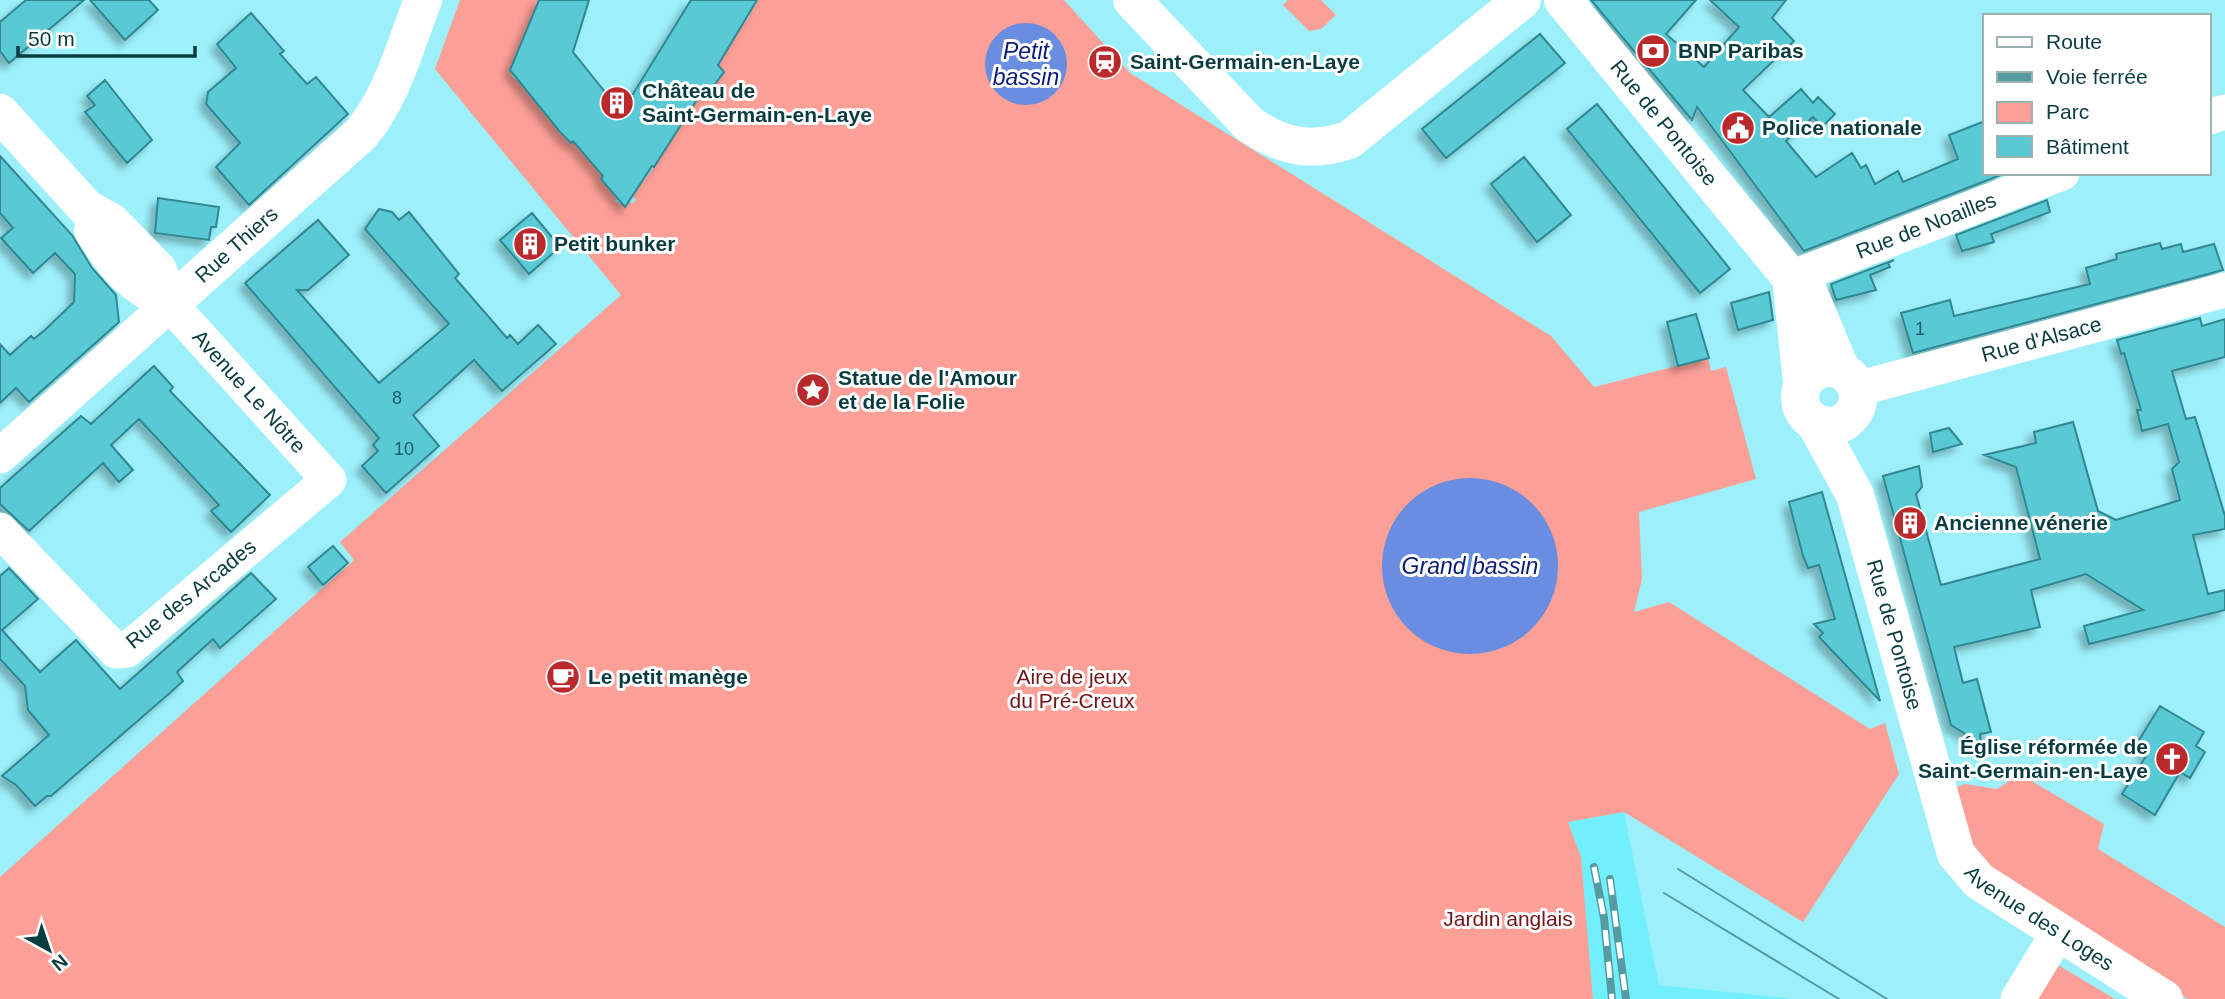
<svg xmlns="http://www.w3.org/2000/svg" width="2225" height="999" font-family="Arial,sans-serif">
	<defs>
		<filter id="shadow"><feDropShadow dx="-6" dy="6" stdDeviation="3.5" flood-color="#0004"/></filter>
	</defs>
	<rect width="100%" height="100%" fill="#9df0fa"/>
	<!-- built -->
	<path fill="#72effd" d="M 1624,812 L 1659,985 L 1794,999 L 1593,999 L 1581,857 L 1568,822 Z"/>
	<!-- green -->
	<path fill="#fc9f96" d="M 460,0 L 540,0 L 535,4 L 538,5 L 511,75 L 516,80 L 519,78 L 603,176 L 601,179 L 605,180 L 619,196 L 615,201 L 624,205 L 629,202 L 633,204 L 636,199 L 632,196 L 656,165 L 699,91 L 710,92 L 721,67 L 716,63 L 731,45 L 729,43 L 743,21 L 746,22 L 757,0 L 1064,0 L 1130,73 L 1551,336 L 1594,387 L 1708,358 L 1711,371 L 1726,367 L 1756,479 L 1639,512 L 1642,579 L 1634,612 L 1669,602 L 1870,729 L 1885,723 L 1899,774 L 1803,922 L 1624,812 L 1568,822 L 1581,857 L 1593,999 L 0,999 L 0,877 L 354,560 L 340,542 L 621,295 L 435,69 Z
		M 1288,0 L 1321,0 L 1336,15 L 1321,29 L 1309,31 L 1283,5 Z
		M 2020,774 L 2104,824 L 2098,849 L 2225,927 L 2225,999 L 2188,999 L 1981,866 L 1949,790 L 1965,784 L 1997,789 Z
		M 2058,965 L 2115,999 L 2027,999 Z"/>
	<!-- water -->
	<path fill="#698de0" d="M985 64a41 41 0 1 1 82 0a41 41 0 1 1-82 0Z
		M1382 566a88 88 0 1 1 176 0a88 88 0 1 1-176 0Z"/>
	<!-- building -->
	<path fill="#59c9d5" stroke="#308790" stroke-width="2" filter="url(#shadow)" d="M 26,0 L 84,0 L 9,63 L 0,51 L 0,22 Z
		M 90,0 L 149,0 L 158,10 L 125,40 Z
		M 539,0 L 589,0 L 573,52 L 605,92 L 633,94 L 691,0 L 757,0 L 718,65 L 724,72 L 709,92 L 702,92 L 654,167 L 652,166 L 625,207 L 601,179 L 603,176 L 573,141 L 571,143 L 560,132 L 510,70 Z
		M 1591,0 L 1696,0 L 1666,34 L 1704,67 L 1739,27 L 1710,0 L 1786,0 L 1772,18 L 1794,41 L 1743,90 L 1769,117 L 1801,89 L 1813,103 L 1818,97 L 1835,114 L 1822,127 L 1813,117 L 1786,141 L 1816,177 L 1852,153 L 1861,168 L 1866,165 L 1875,184 L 1898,171 L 1903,182 L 1958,159 L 1949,135 L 1985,121 L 1985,173 L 2006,173 L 1804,251 L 1697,107 L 1692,120 Z
		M 251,13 L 284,51 L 280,54 L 307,84 L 316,77 L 348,114 L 249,205 L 216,167 L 240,143 L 206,104 L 208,92 L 236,68 L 217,44 Z
		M 1540,34 L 1565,63 L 1446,158 L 1422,129 Z
		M 105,80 L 152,140 L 127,163 L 85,112 L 95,105 L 87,96 Z
		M 1597,104 L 1730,269 L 1700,293 L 1567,129 Z
		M 0,156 L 72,235 L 92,268 L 116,295 L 119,322 L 29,402 L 16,388 L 0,403 L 0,344 L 10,355 L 31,336 L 34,339 L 46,329 L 74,302 L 75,274 L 55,253 L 33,273 L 1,238 L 13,228 L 0,213 Z
		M 1524,157 L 1571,215 L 1537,242 L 1491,184 Z
		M 158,198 L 219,207 L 216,227 L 211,227 L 209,240 L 155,233 Z
		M 2047,200 L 2050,212 L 1991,234 L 1994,242 L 1962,251 L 1956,235 Z
		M 379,209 L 392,212 L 399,220 L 409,212 L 459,274 L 455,278 L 507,338 L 510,335 L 518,344 L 538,325 L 556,344 L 502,391 L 474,360 L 413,415 L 439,446 L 386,493 L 362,466 L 378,451 L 373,445 L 379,438 L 245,283 L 318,220 L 349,255 L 308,290 L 297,290 L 379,383 L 449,324 L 365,229 Z
		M 532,213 L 560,247 L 529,274 L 500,240 Z
		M 2160,243 L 2162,249 L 2181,244 L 2183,252 L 2214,244 L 2223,270 L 1913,353 L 1901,313 L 1950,300 L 1954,316 L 2090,284 L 2086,268 L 2117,259 L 2116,254 Z
		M 1894,260 L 1888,263 L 1890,267 L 1870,275 L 1876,290 L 1836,300 L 1831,284 Z
		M 1769,292 L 1773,320 L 1738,330 L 1731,303 Z
		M 1696,314 L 1709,358 L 1678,366 L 1667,322 Z
		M 2200,318 L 2202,326 L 2225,319 L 2225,357 L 2172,371 L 2186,419 L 2195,417 L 2225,516 L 2225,529 L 2193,535 L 2208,594 L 2225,590 L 2225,610 L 2089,644 L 2084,626 L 2143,610 L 2086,574 L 2031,590 L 2040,627 L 1954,647 L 1963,683 L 1977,679 L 1991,732 L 1980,734 L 1981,744 L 1951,725 L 1883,476 L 1919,466 L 1922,487 L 1916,494 L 1941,585 L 2040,559 L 2016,467 L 1984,455 L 2036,443 L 2034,432 L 2073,422 L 2098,511 L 2116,520 L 2180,500 L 2172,469 L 2179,462 L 2168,424 L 2142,431 L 2137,410 L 2141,410 L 2124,353 L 2121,354 L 2117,340 Z
		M 154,366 L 173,387 L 170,391 L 270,495 L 231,532 L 211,511 L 219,505 L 139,419 L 111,445 L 133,470 L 119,482 L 103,463 L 29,531 L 0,504 L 0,488 L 81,416 L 91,424 Z
		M 1949,428 L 1962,444 L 1933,452 L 1930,433 Z
		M 1822,492 L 1862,636 L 1880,701 L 1819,637 L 1823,633 L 1814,624 L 1835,619 L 1819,565 L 1808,568 L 1803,556 L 1789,502 Z
		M 333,546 L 348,563 L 323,585 L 308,567 Z
		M 9,568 L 38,599 L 2,630 L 40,672 L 76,640 L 120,689 L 251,573 L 276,599 L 220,648 L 213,639 L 177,672 L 183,681 L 171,692 L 51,796 L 47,796 L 35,806 L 16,785 L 2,776 L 49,735 L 28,710 L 25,686 L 0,659 L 0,576 Z
		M 2160,706 L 2204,732 L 2196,746 L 2205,752 L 2190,778 L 2180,772 L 2155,815 L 2122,794 L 2148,753 L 2136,745 Z"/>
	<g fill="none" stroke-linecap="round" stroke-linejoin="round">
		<!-- minor -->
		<g stroke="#fff" stroke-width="35">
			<path d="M 2209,117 L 2225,112"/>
			<path id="s1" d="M 1791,278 L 2062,173"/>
			<path id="s2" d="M 1857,389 L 2225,290"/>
			<path id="s3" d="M 0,456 L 170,304 L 329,480 L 127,650 L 116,651 L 0,530"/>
			<path d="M 2018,999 L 2058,933"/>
		</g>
		<!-- major -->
		<g stroke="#fff" stroke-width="38">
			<path d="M 1132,0 L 1249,124 C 1282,147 1311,153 1349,140 L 1522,0"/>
			<path id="s4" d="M 1563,0 L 1791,278 L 1808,291 L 1841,370"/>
			<path d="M 0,113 L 86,208 L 111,222 L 158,270 L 170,304"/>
			<path d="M 93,230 C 116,268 131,284 170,304"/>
			<path d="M 1792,287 L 1802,383"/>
			<path id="s5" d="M 170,304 L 361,134 C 393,95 405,46 423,0"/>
			<circle cx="1829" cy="397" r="29"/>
			<path id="s6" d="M 1816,424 L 1855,495 L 1956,854 L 1979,881 L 2164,999"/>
		</g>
		<!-- tram -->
		<path stroke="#569aa2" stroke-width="2" d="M 1678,869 L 1887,999
			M 1664,893 L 1839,999"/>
		<!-- rail casing -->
		<g stroke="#569aa2" stroke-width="8">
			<path id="rail" d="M 1594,867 L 1604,918 L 1612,999
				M 1610,879 L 1626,999"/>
		</g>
		<!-- rail -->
		<use href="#rail" stroke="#fff" stroke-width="5" stroke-dasharray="16" stroke-linecap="butt"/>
	</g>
	<!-- icons -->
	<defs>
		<g id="bank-disc" transform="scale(1.75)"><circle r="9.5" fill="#ba2a2d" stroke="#fff"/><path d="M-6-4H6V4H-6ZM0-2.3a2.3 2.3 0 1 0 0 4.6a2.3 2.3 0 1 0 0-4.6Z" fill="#fff"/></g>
		<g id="station-disc" transform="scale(1.75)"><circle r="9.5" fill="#ba2a2d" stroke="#fff"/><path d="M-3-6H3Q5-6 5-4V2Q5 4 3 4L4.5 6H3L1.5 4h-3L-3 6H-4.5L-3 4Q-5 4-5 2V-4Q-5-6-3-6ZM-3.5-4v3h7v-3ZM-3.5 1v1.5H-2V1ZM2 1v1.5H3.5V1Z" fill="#fff"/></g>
		<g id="building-disc" transform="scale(1.75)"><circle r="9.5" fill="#ba2a2d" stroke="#fff"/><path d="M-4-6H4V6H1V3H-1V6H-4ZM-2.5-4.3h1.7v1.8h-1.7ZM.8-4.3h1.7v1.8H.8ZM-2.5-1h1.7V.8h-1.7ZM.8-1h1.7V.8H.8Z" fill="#fff"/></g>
		<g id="civic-disc" transform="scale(1.75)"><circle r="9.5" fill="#ba2a2d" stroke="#fff"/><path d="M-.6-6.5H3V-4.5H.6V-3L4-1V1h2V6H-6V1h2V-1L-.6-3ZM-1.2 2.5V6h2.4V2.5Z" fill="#fff"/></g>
		<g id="sight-disc" transform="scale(1.75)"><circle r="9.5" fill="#ba2a2d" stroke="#fff"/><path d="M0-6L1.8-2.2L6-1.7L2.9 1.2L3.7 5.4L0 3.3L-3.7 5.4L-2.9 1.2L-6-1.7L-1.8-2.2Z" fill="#fff"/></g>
		<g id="cafe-disc" transform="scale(1.75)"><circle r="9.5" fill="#ba2a2d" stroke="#fff"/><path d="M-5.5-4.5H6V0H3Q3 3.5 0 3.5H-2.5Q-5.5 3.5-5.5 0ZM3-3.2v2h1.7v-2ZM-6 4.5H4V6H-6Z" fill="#fff"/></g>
		<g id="church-disc" transform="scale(1.75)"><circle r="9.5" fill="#ba2a2d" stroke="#fff"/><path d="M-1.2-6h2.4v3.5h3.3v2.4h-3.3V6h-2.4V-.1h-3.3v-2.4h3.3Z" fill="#fff"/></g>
	</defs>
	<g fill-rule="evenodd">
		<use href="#bank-disc" x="1653" y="51"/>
		<use href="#station-disc" x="1105" y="62"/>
		<use href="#building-disc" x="617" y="103"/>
		<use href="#civic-disc" x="1738" y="128"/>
		<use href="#building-disc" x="530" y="244"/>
		<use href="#sight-disc" x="813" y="390"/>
		<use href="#building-disc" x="1910" y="523"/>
		<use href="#cafe-disc" x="563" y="677"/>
		<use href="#church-disc" x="2172" y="759"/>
	</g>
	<g text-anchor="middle" stroke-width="6" stroke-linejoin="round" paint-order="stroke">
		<!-- number labels -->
		<g font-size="18" fill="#1d5f66">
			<text x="1920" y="335">1</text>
			<text x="397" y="404">8</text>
			<text x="404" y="455">10</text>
		</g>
		<!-- poi labels -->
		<g font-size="21" font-weight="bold" fill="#093c41" stroke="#fff" text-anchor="start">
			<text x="1678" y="58">BNP Paribas</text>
			<text x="1130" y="69">Saint-Germain-en-Laye</text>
			<text x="642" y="98">Château de<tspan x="642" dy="24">Saint-Germain-en-Laye</tspan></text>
			<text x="1762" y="135">Police nationale</text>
			<text x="554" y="251">Petit bunker</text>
			<text x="838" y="385">Statue de l'Amour<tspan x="838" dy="24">et de la Folie</tspan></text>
			<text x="1934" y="530">Ancienne vénerie</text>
			<text x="588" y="684">Le petit manège</text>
			<text x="2148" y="754" text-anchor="end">Église réformée de<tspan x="2148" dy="24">Saint-Germain-en-Laye</tspan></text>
		</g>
		<!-- street labels -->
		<g font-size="21" fill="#093c41" stroke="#fff">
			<text dy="7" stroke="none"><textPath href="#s4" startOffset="159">Rue de Pontoise</textPath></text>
			<text dy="7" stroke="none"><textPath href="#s1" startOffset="145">Rue de Noailles</textPath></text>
			<text dy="7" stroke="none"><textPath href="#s5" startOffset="89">Rue Thiers</textPath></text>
			<text dy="7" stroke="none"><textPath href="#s2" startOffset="191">Rue d'Alsace</textPath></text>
			<text dy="7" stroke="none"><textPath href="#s3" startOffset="346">Avenue Le Nôtre</textPath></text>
			<text transform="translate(191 594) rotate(-39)" y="7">Rue des Arcades</text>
			<text dy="7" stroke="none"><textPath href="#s6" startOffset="226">Rue de Pontoise</textPath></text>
			<text dy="7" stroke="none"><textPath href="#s6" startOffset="560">Avenue des Loges</textPath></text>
		</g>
		<!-- park labels -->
		<g font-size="21" fill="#721316" stroke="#fff">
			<text x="1072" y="684">Aire de jeux<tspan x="1072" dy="24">du Pré-Creux</tspan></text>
			<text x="1508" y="926">Jardin anglais</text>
		</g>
		<!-- water labels -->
		<g font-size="23" font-style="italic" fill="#071c7c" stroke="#fff">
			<text x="1026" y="59">Petit<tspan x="1026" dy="26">bassin</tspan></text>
			<text x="1470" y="574">Grand bassin</text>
		</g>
	</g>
	<!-- legend -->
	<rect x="1983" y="14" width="228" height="161" fill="#ffffff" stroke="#9db1b3" stroke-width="2"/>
	<rect x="1997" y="37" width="35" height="10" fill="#ffffff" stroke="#9db1b3" stroke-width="2"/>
	<text x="2046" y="49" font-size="21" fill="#093c41">Route</text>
	<rect x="1997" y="72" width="35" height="10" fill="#569aa2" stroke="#9db1b3" stroke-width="2"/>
	<text x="2046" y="84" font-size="21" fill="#093c41">Voie ferrée</text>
	<rect x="1997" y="102" width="35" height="21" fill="#fc9f96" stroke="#9db1b3" stroke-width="2"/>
	<text x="2046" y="119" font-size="21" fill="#093c41">Parc</text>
	<rect x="1997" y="136" width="35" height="21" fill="#59c9d5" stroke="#9db1b3" stroke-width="2"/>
	<text x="2046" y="154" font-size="21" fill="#093c41">Bâtiment</text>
	<!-- north arrow -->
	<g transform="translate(49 950) rotate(140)" stroke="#ffffff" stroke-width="5" paint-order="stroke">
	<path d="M0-5L12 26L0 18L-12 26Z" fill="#093c41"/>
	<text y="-10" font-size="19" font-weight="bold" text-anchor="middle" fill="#093c41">N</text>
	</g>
	<!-- scale -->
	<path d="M18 46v10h177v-10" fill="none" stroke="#093c41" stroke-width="3.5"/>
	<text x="28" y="46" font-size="21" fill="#093c41" stroke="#ffffff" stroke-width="5" paint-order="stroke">50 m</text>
</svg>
